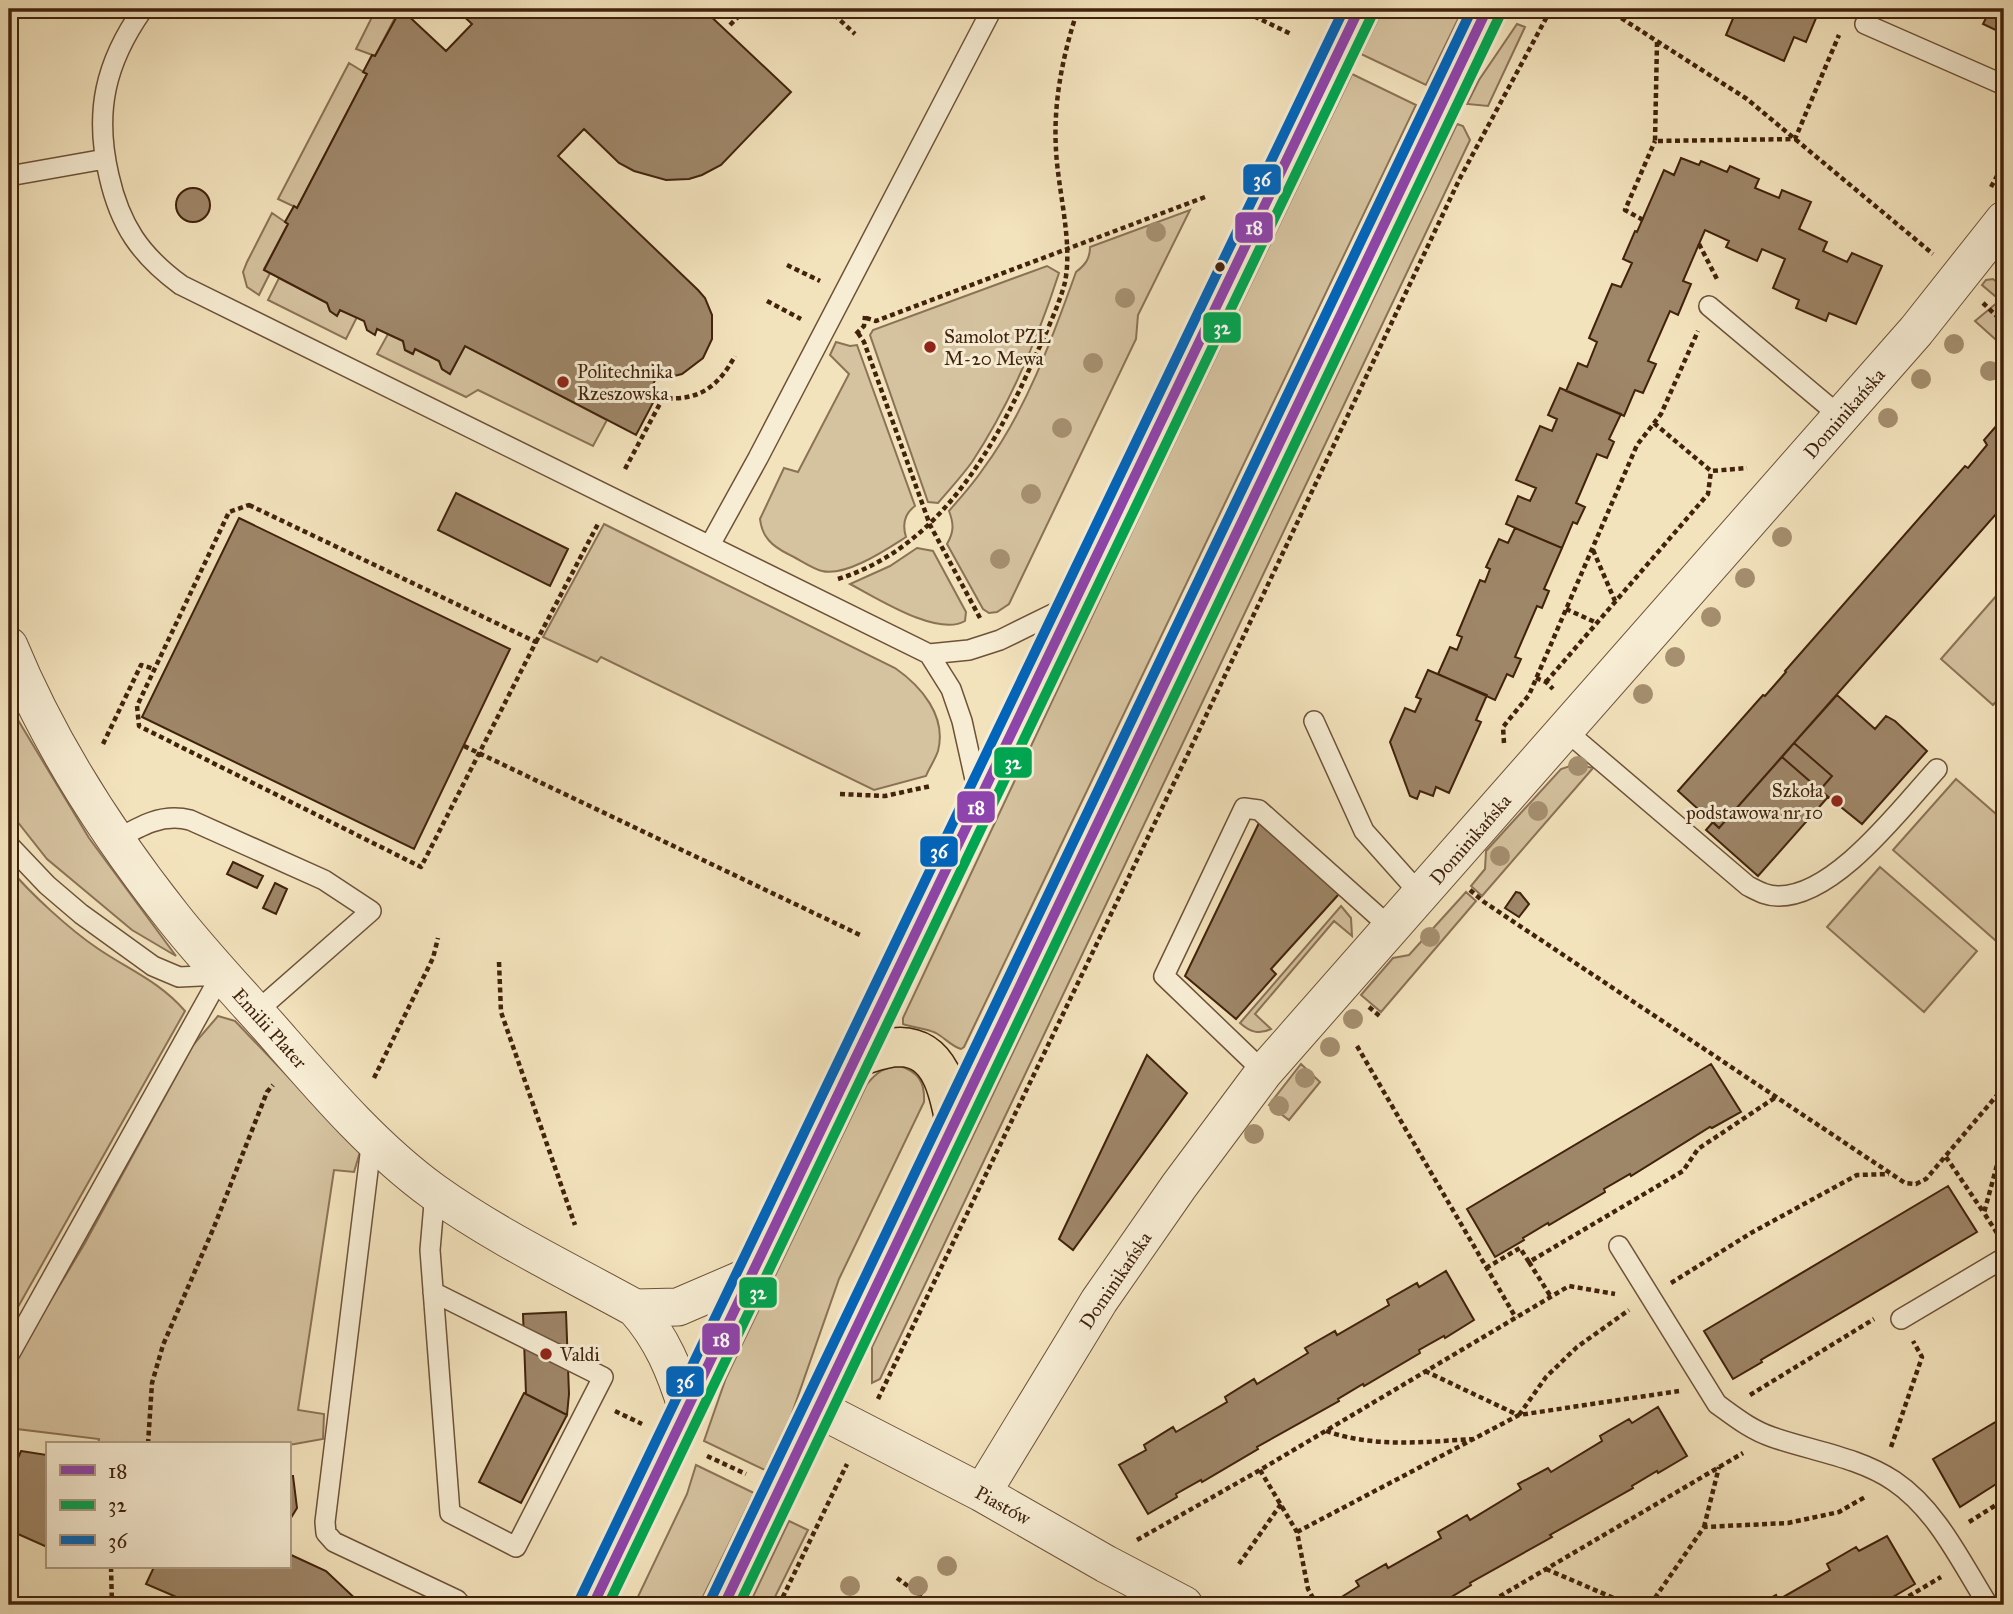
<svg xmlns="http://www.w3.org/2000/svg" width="2013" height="1614" font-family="'IM FELL Great Primer',serif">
	<rect width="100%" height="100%" fill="#f3e3bd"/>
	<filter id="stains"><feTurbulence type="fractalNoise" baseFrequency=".00286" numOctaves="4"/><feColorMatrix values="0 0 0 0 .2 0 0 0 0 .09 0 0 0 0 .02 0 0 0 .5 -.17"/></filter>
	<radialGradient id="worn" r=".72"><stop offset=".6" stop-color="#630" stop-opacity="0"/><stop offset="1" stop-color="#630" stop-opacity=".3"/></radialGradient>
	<!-- green -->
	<path fill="#d5c29f" stroke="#8b7255" stroke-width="2" d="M 376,9 L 399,10 L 375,56 L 356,49 Z
		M 1383,9 L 1463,9 L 1426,85 L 1361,54 Z
		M 1517,24 L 1525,27 L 1488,106 L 1467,104 L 1479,80 Z
		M 349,63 L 367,74 L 297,208 L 278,199 Z
		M 1352,74 L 1416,105 L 964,1047 L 961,1049 C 951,1046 945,1038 936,1033 C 925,1028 914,1028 903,1024 L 903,1018 L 1144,506 Z
		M 1457,124 L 1463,126 L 1470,140 L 880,1379 L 872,1383 L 872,1347 Z
		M 1190,210 L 1138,315 L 1136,339 L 1009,604 L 997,612 L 989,613 L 983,609 L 947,544 C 954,532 954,524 949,511 C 961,497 973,484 983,469 C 1026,411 1052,339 1076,272 C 1085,265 1090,259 1090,247 Z
		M 272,213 L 288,224 L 264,269 L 270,273 L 259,295 L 247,287 L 243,272 L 247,262 Z
		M 1047,266 L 1059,273 C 1038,338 1010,404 972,462 C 962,476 949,490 938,503 L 928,502 L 870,335 L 873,330 Z
		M 279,278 L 327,303 L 330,311 L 337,315 L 340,310 L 357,317 L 346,339 L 268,300 Z
		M 1993,279 L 2003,287 L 2004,286 L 2004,347 L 1975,321 L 2004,297 L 1995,296 L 1982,285 L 1986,280 Z
		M 388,334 L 403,341 L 405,350 L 412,354 L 415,349 L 439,361 L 442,369 L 450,374 L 465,346 L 607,420 L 593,446 L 478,390 L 466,397 L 377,354 Z
		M 836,342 L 850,346 L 857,345 L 915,506 C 904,514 902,524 906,537 C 887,549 846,577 822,571 C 811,568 799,559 788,554 C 772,546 762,537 760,519 L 784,468 L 798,472 L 849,374 L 830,355 Z
		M 604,524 L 895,668 C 921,686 947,716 938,751 C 935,760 929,768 926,776 L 874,790 L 601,657 L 597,662 L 543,637 Z
		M 917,548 L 933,551 L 966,612 L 965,621 C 937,637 877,598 850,584 L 890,566 Z
		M 2004,587 L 2004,693 L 1993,705 L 1941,659 Z
		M 9,698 L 18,720 L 89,838 L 176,956 L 132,930 L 47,859 L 9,811 Z
		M 1576,764 L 1593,768 L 1482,896 L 1471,886 L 1485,869 L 1486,851 L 1561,769 Z
		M 1956,779 L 2004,821 L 2004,948 L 1893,850 Z
		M 1880,867 L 1977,951 L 1924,1012 L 1827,927 Z
		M 9,868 C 31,894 69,929 97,948 C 129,970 159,981 185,1011 L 9,1323 Z
		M 1466,892 L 1476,901 L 1381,1012 L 1361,995 L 1393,958 L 1409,955 Z
		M 1341,906 L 1351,918 L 1352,936 L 1334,921 L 1255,1014 L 1271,1029 C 1259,1035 1250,1032 1240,1023 Z
		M 218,1016 L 235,1021 L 360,1152 L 354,1172 L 334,1170 L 298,1410 L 324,1414 L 323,1439 L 289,1445 L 98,1444 L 99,1439 L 9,1428 L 9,1370 L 85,1243 L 193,1045 Z
		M 1301,1064 L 1320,1082 L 1289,1120 L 1269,1105 Z
		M 900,1066 C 919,1072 925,1083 924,1102 L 839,1279 L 791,1416 L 765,1470 L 704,1441 L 726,1378 L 867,1084 C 877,1072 884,1067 900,1066 Z
		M 696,1465 L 754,1493 L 699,1605 L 634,1605 L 687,1494 Z
		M 789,1521 L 808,1530 L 771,1605 L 749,1605 Z"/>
	<!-- building -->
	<path fill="#9e8668" stroke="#41220b" stroke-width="2" d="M 401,9 L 446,51 L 472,24 L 456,9 L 703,9 L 791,92 L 721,165 L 702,175 L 689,179 L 666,180 L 634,171 L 619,163 L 584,129 L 558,156 L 698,290 L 705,298 L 712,315 L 712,339 L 703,358 L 682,374 L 666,378 L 656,378 L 648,395 L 655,399 L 636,435 L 465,346 L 450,374 L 442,369 L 439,361 L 415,349 L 413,354 L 405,350 L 403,341 L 377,329 L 375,335 L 367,330 L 364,321 L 340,310 L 337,316 L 330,311 L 327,303 L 264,270 L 288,224 L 285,222 L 294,206 L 297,208 L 367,74 L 363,72 L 372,55 L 375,56 Z
		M 1737,9 L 1750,12 L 1751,9 L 1814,9 L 1819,11 L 1806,42 L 1794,37 L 1784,61 L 1726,35 Z
		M 1971,9 L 2004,9 L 2004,34 L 1983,24 L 1987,16 Z
		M 1681,158 L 1699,165 L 1701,161 L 1727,172 L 1730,166 L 1759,179 L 1755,188 L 1779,198 L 1782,190 L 1811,202 L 1799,229 L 1827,242 L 1823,251 L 1847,262 L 1852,253 L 1882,266 L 1856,324 L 1829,313 L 1826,321 L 1796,308 L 1799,300 L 1773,288 L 1785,259 L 1762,249 L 1757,261 L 1726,247 L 1729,241 L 1705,230 L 1683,281 L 1691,284 L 1678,315 L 1670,311 L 1648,361 L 1656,364 L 1643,393 L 1635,390 L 1624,416 L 1566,391 L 1578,363 L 1587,367 L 1597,342 L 1589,338 L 1612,284 L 1621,287 L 1632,263 L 1623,259 L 1635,231 L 1637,232 L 1664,170 L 1674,175 Z
		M176 205a17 17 0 1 1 34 0a17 17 0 1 1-34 0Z
		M 1560,388 L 1621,414 L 1609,439 L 1614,442 L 1607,458 L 1597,454 L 1576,503 L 1585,507 L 1577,524 L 1573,522 L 1562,548 L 1506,524 L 1518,496 L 1530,501 L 1536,488 L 1516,480 L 1540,426 L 1552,431 L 1557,419 L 1548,415 Z
		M 2004,417 L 2004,505 L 1719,828 L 1678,791 L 1763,695 L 1765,696 L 1786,672 L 1785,671 L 1965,466 L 1968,468 L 1987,445 L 1984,440 Z
		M 456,493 L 568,549 L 550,586 L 438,530 Z
		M 239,518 L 510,649 L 414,849 L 142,717 Z
		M 1515,528 L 1562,548 L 1544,589 L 1549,591 L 1542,608 L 1537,606 L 1515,657 L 1521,659 L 1513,677 L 1507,674 L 1495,700 L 1438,674 L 1450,647 L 1457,650 L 1462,637 L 1457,635 L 1480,580 L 1485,582 L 1490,569 L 1486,567 L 1499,539 L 1508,543 Z
		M 1428,670 L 1487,695 L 1476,720 L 1481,722 L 1449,793 L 1436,787 L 1433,796 L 1420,791 L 1417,799 L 1410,796 L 1390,742 L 1405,708 L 1415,712 L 1421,699 L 1416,697 Z
		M 1837,695 L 1875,729 L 1886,716 L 1895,721 L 1927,751 L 1862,824 L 1820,790 L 1832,776 L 1794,743 Z
		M 1794,743 L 1832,776 L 1820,790 L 1782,757 Z
		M 1782,757 L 1828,797 L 1758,876 L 1706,830 L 1713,822 L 1719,828 Z
		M 1259,823 L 1339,894 L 1271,969 L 1276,974 L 1236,1019 L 1185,976 Z
		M 233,862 L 263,876 L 257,888 L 227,874 Z
		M 275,883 L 287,889 L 276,914 L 263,908 Z
		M 1516,892 L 1520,893 L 1529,904 L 1519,917 L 1505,908 Z
		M 1147,1055 L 1187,1093 L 1073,1250 L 1059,1239 Z
		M 1711,1064 L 1741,1112 L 1712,1128 L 1710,1127 L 1631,1176 L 1630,1174 L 1604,1189 L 1605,1192 L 1549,1225 L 1548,1223 L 1523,1238 L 1524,1240 L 1495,1257 L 1467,1209 Z
		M 1948,1186 L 1977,1232 L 1761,1360 L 1762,1362 L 1733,1379 L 1704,1331 Z
		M 1446,1271 L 1474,1320 L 1445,1338 L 1444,1336 L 1419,1350 L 1420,1353 L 1364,1386 L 1363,1384 L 1338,1399 L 1339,1401 L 1257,1447 L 1258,1449 L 1202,1482 L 1201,1480 L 1176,1494 L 1177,1497 L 1148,1514 L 1119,1465 L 1146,1450 L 1144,1445 L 1173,1427 L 1176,1432 L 1227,1402 L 1225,1397 L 1254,1379 L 1257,1384 L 1308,1353 L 1305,1348 L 1335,1331 L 1337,1335 L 1389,1305 L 1387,1300 L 1417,1283 L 1419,1287 Z
		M 566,1312 L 569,1394 L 567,1415 L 526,1394 L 523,1314 Z
		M 524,1393 L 567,1415 L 521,1503 L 479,1482 Z
		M 1658,1407 L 1687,1456 L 1658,1473 L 1657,1471 L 1632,1486 L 1633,1488 L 1550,1535 L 1552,1537 L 1470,1583 L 1471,1585 L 1438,1605 L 1333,1605 L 1332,1603 L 1359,1586 L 1356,1581 L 1386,1564 L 1388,1568 L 1441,1538 L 1438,1532 L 1467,1515 L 1470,1520 L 1521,1489 L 1518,1484 L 1548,1468 L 1551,1472 L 1602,1441 L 1600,1436 L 1629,1419 L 1632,1423 Z
		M 2004,1417 L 2004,1479 L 1960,1507 L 1933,1459 Z
		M 21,1451 L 47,1455 L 47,1547 L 9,1530 L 9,1479 Z
		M 289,1476 L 293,1476 L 297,1508 L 289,1521 Z
		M 1887,1536 L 1915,1584 L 1886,1601 L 1885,1599 L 1874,1605 L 1758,1605 L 1776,1595 L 1778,1600 L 1830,1570 L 1827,1564 L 1856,1547 L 1859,1551 Z
		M 289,1554 L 326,1571 L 362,1605 L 195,1605 L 146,1584 L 154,1567 L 289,1567 Z"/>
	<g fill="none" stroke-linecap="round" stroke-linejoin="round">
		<!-- lane casing -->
		<g stroke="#6e5238" stroke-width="22">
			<path id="lane" d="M 143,9 C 105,63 94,112 109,176 C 120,225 140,255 181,285 L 929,654 L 969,650 L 1000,640 L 1067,607
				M 1865,24 L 2004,85
				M 9,176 L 105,159
				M 1709,306 L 1841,417
				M 710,545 L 758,458 L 992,9
				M 929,654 L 951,689 L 962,721 L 978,793
				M 1314,721 L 1364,831 L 1421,895
				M 1565,730 L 1748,886 C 1758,891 1766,896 1778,896 C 1835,897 1901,808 1937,769
				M 116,840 C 140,826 162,813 190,820 L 324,880 L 371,911 L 256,1012
				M 9,845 L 47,885 L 81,914 L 153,966 L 179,977 L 221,975
				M 1264,1072 L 1164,976 L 1244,808 L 1259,810 L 1391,928
				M 372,1138 L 325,1522 L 326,1533 L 334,1542 L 457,1600 L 461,1605
				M 1619,1246 L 1717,1404 C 1735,1417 1751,1430 1772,1437 C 1812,1451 1858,1457 1894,1481 C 1937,1510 1961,1562 1988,1605
				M 433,1292 L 603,1377 L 516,1547 L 450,1513 L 430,1250 L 435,1192
				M 1901,1319 L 2004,1258
				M 9,1355 L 221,975"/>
		</g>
		<!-- street casing -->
		<g stroke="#6e5238" stroke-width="39">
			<path id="street" d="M 9,646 C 49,743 108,835 173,917 C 203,955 237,991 270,1028 C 320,1085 372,1147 434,1192 C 497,1237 568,1271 635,1308 C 662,1338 675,1371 687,1409
				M 635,1308 L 678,1307 L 750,1276
				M 819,1409 L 982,1493 L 1106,1564 L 1184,1605
				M 982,1493 L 1099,1301 L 1179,1186 L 1264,1072 L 1916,331 L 2004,220"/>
		</g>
		<!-- primary casing -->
		<g stroke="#41220b" stroke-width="41">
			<path id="primary" d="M 857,1057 C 871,1053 885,1047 900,1047 C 941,1048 949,1092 955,1124
				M 593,1605 L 1359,9
				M 724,1605 L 1487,9"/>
		</g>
		<!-- path -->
		<path stroke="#41220b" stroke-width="4.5" stroke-dasharray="5 3.5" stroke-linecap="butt" d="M 828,9 L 855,34
			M 1239,9 L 1291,34
			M 1607,9 L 1747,99 L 1933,254
			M 730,25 L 746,9
			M 1657,42 L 1655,141 L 1795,139 L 1839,35
			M 1991,187 L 2004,163
			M 1643,220 L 1625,210 L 1655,141
			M 1699,244 L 1718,281
			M 787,265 L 820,281
			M 767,301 L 801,319
			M 1983,303 L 2004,323
			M 866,318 L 876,321 L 1205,197
			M 858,333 L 864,342 L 930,525 L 980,618
			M 856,334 L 864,326 L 865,316
			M 1654,423 L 1711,471 L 1747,468
			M 625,469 L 663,398 C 699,401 718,387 735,356
			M 249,505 L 536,642 L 421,867 L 139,726 L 137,706 L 229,512 Z
			M 1593,550 L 1615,601
			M 838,579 C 938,548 993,451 1033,361 C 1043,340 1060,303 1065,282 C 1073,242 1058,191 1056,150 C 1053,102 1063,54 1078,9
			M 1566,609 L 1597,623
			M 536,642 L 599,522
			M 1536,678 L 1546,682 L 1553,689
			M 1546,682 L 1708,494 L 1711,471
			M 1504,743 L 1503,727 L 1529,695 L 1637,445 L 1661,414 L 1698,331
			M 103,744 L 141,665 L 154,669
			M 464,746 L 860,935
			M 840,794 L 885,796 L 931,786
			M 1470,890 L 1484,902 L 1905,1183 L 1916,1184 L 1926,1179 L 2004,1087
			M 499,962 L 501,1012 L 575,1225
			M 1369,1007 L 1382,1018
			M 1357,1046 L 1516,1318
			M 374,1078 L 433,958 L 438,938
			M 1946,1157 L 1984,1213
			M 1997,1233 L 1984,1213 L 2004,1139
			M 1529,1262 L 1551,1297
			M 1486,1268 L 1520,1248 L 1529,1262 L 1683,1171 L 1698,1149 L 1776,1097
			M 1671,1283 L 1751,1233 L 1857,1175 L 1889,1174
			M 1425,1371 L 1518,1415
			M 1750,1395 L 1874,1319
			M 878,1399 L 1186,758 L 1460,178 L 1551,9
			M 615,1411 L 642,1424
			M 1519,1415 L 1546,1377 L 1577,1347 L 1629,1310
			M 1326,1431 C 1374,1448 1423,1442 1473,1439
			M 148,1444 L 152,1383 L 163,1345 L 214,1227 L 267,1092 L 273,1085
			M 1891,1447 L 1922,1357 L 1913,1341
			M 707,1456 L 746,1474
			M 1260,1470 L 1297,1532 L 1308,1589 L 1317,1605
			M 1969,1522 L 2004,1500
			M 1704,1527 L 1719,1467
			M 1297,1532 L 1519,1415 L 1679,1391
			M 1137,1540 L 1260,1470 L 1569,1286 L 1615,1294
			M 1239,1564 L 1281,1504
			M 111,1567 L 112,1605
			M 1546,1569 L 1630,1605
			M 897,1578 L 923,1597
			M 779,1605 L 847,1464
			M 1485,1605 L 1743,1453
			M 1650,1605 L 1704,1527 L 1788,1523 L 1839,1512 L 1865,1497
			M 1894,1605 L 1941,1577"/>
		<!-- lane -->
		<use href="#lane" stroke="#f7edd4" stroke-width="19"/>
		<!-- street -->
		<use href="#street" stroke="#f7edd4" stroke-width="37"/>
		<!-- primary -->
		<use href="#primary" stroke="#f3e3bd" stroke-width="38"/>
		<!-- bus-1 casing -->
		<g stroke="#f7edd4" stroke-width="16">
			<path id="bus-1" d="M 593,1605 L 1359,9
				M 724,1605 L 1487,9"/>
		</g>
		<!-- bus-2 casing -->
		<g stroke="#f7edd4" stroke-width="16">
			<path id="bus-2" d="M 608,1605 L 1372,15
				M 739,1605 L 1500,15"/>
		</g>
		<!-- bus-3 casing -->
		<g stroke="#f7edd4" stroke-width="16">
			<path id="bus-3" d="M 580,1599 L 1344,9
				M 711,1599 L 1472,9"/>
		</g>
		<!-- bus-1 -->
		<use href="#bus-1" stroke="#8e44ad" stroke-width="10"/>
		<!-- bus-2 -->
		<use href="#bus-2" stroke="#00a651" stroke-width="10"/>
		<!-- bus-3 -->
		<use href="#bus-3" stroke="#0065bd" stroke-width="10"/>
	</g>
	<!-- trees -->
	<g fill="#a58f6f">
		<circle cx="1156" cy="232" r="10"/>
		<circle cx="1125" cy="298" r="10"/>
		<circle cx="1954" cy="344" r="10"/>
		<circle cx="1093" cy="363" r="10"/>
		<circle cx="1990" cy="371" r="10"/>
		<circle cx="1921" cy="379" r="10"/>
		<circle cx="1888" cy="418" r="10"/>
		<circle cx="1062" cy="428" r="10"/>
		<circle cx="1031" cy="494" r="10"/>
		<circle cx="1782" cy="537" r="10"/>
		<circle cx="1000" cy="559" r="10"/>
		<circle cx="1745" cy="578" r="10"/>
		<circle cx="1711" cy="617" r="10"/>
		<circle cx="1675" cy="657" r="10"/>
		<circle cx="1643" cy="694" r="10"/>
		<circle cx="1578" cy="766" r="10"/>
		<circle cx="1538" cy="811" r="10"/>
		<circle cx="1500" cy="856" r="10"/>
		<circle cx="1430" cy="937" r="10"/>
		<circle cx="1353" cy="1019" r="10"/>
		<circle cx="1330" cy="1047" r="10"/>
		<circle cx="1305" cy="1078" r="10"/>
		<circle cx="1279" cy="1106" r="10"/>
		<circle cx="1254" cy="1134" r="10"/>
		<circle cx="947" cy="1566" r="10"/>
		<circle cx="850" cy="1586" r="10"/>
		<circle cx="918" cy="1586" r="10"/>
	</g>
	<!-- markers -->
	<circle fill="#41220b" stroke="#f7edd4" stroke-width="2.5" cx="1220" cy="267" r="6"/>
	<g fill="#8f2418" stroke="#f7edd4" stroke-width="2.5">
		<circle cx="930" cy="347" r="7"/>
		<circle cx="563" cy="382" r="7"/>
		<circle cx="1837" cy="801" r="7"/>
		<circle cx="546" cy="1354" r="7"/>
	</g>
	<g text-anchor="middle" stroke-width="6" stroke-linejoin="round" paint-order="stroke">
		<!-- poi labels -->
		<g font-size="19" fill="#41220b" stroke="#f7edd4" text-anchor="start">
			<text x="944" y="343">Samolot PZL<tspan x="944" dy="22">M-20 Mewa</tspan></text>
			<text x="577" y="378">Politechnika<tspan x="577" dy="22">Rzeszowska</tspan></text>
			<text x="1823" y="797" text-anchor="end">Szkoła<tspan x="1823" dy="22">podstawowa nr 10</tspan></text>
			<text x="560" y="1361">Valdi</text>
		</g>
		<!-- street labels -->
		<g font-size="19" fill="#41220b" stroke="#f7edd4">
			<text transform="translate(1844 413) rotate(-49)" y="7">Dominikańska</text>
			<text transform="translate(1470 839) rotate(-49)" y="7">Dominikańska</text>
			<text transform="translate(270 1028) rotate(48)" y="7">Emilii Plater</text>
			<text transform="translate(1115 1280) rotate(-56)" y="7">Dominikańska</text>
			<text transform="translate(1003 1505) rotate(29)" y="7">Piastów</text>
		</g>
	</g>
	<g stroke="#f7edd4" stroke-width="2.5">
		<rect x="1242" y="163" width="40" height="33" rx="7" fill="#0065bd"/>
		<rect x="1234" y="211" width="40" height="33" rx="7" fill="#8e44ad"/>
		<rect x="1202" y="311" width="40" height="33" rx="7" fill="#00a651"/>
		<rect x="993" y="746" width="40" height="33" rx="7" fill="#00a651"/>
		<rect x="956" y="790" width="40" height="34" rx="7" fill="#8e44ad"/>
		<rect x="919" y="835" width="40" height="33" rx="7" fill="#0065bd"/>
		<rect x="738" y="1276" width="40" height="33" rx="7" fill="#00a651"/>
		<rect x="701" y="1322" width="40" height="34" rx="7" fill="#8e44ad"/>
		<rect x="665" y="1365" width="40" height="33" rx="7" fill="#0065bd"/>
	</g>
	<g font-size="19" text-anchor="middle" font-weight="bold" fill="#fff">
		<text x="1262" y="186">36</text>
		<text x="1254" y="234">18</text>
		<text x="1222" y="334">32</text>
		<text x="1013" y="769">32</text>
		<text x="976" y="814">18</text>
		<text x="939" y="858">36</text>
		<text x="758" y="1299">32</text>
		<text x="721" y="1346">18</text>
		<text x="685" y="1388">36</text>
	</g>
	<!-- margin -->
	<rect width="2013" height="1614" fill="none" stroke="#f3e3bd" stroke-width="35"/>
	<rect x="10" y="10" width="1992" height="1593" fill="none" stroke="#41220b" stroke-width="3.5"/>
	<rect x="18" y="18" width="1978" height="1579" fill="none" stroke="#41220b" stroke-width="2"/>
	<!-- legend -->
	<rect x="46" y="1442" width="245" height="126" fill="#f7edd4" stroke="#ae9c84" stroke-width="2"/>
	<rect x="60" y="1465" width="35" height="10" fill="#8e44ad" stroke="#ae9c84" stroke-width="2"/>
	<text x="108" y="1478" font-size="21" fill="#41220b">18</text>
	<rect x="60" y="1500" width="35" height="10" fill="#00a651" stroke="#ae9c84" stroke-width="2"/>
	<text x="108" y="1512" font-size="21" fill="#41220b">32</text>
	<rect x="60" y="1535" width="35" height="10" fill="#0065bd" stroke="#ae9c84" stroke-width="2"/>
	<text x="108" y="1548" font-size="21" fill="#41220b">36</text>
	<rect width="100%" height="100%" filter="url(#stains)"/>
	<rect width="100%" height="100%" fill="url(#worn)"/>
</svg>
